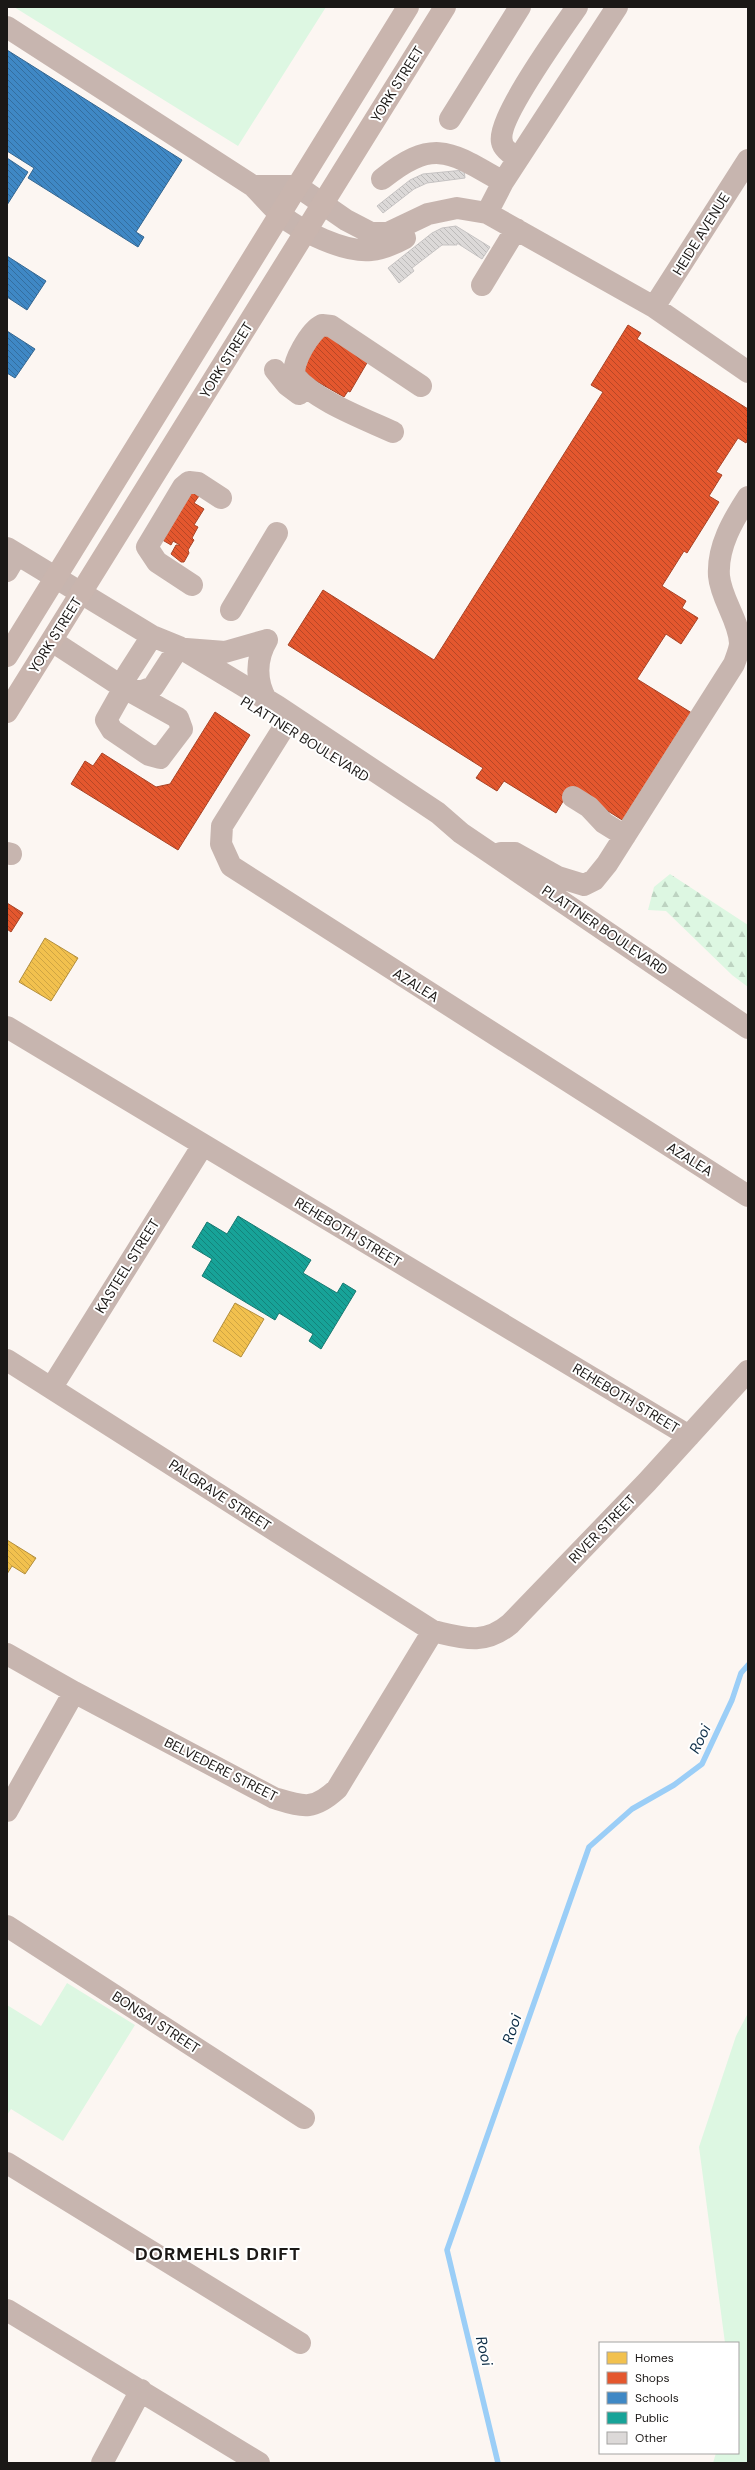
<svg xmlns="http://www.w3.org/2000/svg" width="755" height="2470" font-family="'DM Sans',sans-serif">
	<defs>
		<pattern id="forest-firs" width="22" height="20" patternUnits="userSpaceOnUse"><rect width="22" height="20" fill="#ddf7e2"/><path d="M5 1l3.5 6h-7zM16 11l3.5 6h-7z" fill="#bdd3c1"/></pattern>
		<pattern id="homes-back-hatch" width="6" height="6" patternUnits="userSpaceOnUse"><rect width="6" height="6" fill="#f2c14e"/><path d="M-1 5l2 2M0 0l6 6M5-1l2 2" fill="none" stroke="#cfa543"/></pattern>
		<pattern id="shops-back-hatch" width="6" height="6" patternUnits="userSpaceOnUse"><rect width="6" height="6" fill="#e4572e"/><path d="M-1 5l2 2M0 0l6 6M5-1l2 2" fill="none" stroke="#b84726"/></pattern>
		<pattern id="schools-back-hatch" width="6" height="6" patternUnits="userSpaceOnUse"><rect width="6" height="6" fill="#3f88c5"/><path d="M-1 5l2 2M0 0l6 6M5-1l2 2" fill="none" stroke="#346e9f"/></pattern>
		<pattern id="public-back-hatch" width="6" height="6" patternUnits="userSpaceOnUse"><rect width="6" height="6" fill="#17a398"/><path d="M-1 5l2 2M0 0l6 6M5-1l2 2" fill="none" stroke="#14847b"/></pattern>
		<pattern id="building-back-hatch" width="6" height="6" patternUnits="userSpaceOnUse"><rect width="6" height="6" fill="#dcd9d8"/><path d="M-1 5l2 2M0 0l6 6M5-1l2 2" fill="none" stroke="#bcbab9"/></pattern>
	</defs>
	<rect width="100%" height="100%" fill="#fcf6f2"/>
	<!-- forest -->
	<path fill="url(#forest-firs)" d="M 670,874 L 748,925 L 748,987 L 732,975 L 666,911 L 648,910 L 654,887 Z"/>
	<!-- green -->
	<path fill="#ddf7e2" d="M 14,7 L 326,7 L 238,146 Z
		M 67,1983 L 135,2025 L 63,2141 L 11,2109 L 7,2115 L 7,2005 L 41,2026 Z
		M 748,2013 L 748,2463 L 713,2463 L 716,2453 L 738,2453 L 738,2343 L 725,2343 L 699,2147 L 736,2036 Z"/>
	<!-- homes -->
	<path fill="url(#homes-back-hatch)" stroke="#b28e3d" d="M 45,938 L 78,958 L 51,1001 L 19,982 Z
		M 235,1303 L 264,1319 L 241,1357 L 213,1341 Z
		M 7,1540 L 36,1558 L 25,1574 L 12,1566 L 7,1574 Z"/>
	<!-- shops -->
	<path fill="url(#shops-back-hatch)" stroke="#a84427" d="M 628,325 L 641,333 L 637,339 L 748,409 L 748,439 L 746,443 L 738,438 L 716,472 L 722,475 L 709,496 L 719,502 L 687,553 L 684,551 L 662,586 L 686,601 L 682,608 L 698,618 L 681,644 L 666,634 L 637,679 L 695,715 L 627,823 L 571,788 L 556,813 L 504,781 L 497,791 L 476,778 L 483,768 L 288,645 L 323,590 L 434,660 L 603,392 L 591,385 Z
		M 318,326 L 371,356 L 350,392 L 348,391 L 344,397 L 300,372 Z
		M 192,492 L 199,496 L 194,503 L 204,509 L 194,525 L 198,527 L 192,538 L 194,540 L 188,550 L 189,553 L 184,562 L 181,562 L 171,554 L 176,545 L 180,545 L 173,541 L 171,545 L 159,538 Z
		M 215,712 L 250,735 L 178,850 L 71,784 L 85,761 L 93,766 L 102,753 L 156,787 L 170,784 Z
		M 7,903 L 23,913 L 11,932 L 7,929 Z"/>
	<!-- schools -->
	<path fill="url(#schools-back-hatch)" stroke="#346690" d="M 7,50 L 182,160 L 136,232 L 144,237 L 138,247 L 28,178 L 34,168 L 7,151 Z
		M 7,158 L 28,172 L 7,205 Z
		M 7,256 L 46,281 L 27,310 L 7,297 Z
		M 7,331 L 35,349 L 15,378 L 7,373 Z"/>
	<!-- public -->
	<path fill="url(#public-back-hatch)" stroke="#187971" d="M 238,1216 L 311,1260 L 303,1273 L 337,1293 L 343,1283 L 356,1291 L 321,1349 L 309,1341 L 313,1334 L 279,1313 L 275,1320 L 202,1276 L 212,1259 L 192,1247 L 207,1222 L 227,1234 Z"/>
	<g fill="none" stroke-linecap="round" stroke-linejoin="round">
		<!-- stream -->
		<path stroke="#9bcef7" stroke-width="5.5" d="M 498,2463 L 447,2250 L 589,1847 L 632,1809 L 674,1785 L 702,1764 L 732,1700 L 741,1673 L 748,1665"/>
	</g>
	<!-- building -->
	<path fill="url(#building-back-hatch)" stroke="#c6c3c3" d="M 464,170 L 465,178 L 427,183 L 414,189 L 383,213 L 377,206 L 410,180 L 423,174 Z
		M 456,226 L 490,247 L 482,259 L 457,243 L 457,245 L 442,245 L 412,268 L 414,271 L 399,283 L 388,268 L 432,233 L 442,228 Z"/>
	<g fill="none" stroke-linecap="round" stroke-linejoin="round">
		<!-- minor -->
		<path stroke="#c7b5af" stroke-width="22" d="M 7,27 L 253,186 C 262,195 271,206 281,215 C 300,231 345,253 371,250 C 383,249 394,244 405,238
			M 450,119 L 520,7
			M 518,159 C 513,155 503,149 502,142 C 496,120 562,29 577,7
			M 382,179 C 434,137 451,152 503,182
			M 253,186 L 297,186 L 346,220 L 371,233 L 388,233 L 428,214 L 457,208 L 487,213 L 654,307 L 748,372
			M 487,213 L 503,182 L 617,7
			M 482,285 L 516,229
			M 654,307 L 748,160
			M 275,370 L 287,385 L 299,394
			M 393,432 C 365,419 314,400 295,376 C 290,364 311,330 322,325 L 331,326 L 421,386
			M 7,548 L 152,636 L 179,647 L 277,706 L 438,813 L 461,833 L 748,1028
			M 7,571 L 17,554
			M 192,585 L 157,562 L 147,547 L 183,487 L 189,482 L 198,483 L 221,498
			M 231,610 L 277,533
			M 52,641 L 124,688 L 178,718 L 182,729 L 160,758 L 149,755 L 112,730 L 106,720 L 124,688 L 127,675 L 152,636
			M 186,649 L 225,652 L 267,640
			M 126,688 L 142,691 L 153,687 L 179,647
			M 267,701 C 255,682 256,658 267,640
			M 291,716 L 222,826 L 221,844 L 231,866 L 748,1196
			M 573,797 L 589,807 L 604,823 L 625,836
			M 7,853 L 11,854
			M 501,853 L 515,853 L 558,877 L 584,885 L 594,880 L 607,864 L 734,664 C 736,658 740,649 740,643 C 739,620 721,599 719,576 C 717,547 733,520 748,497
			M 7,1027 L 689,1436
			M 7,1360 L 433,1631 C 463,1638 484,1646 510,1624 L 647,1482 L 748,1371
			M 52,1387 L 203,1145
			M 7,1654 L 74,1692 L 274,1798 C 304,1807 313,1811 337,1789 L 433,1631
			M 7,1811 L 74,1692
			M 7,1926 L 304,2118
			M 7,2163 L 300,2343
			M 7,2310 L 259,2463
			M 102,2463 L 141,2390"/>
		<!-- major -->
		<path stroke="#c9b5ae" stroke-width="22" d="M 7,656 L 408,7
			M 7,712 L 445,7"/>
	</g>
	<g text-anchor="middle" stroke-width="4" stroke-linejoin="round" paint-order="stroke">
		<!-- street labels -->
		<g font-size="14" fill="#1b1816" stroke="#fff">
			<text transform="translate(397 84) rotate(-58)" y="5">YORK STREET</text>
			<text transform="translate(701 234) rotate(-58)" y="5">HEIDE AVENUE</text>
			<text transform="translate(226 360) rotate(-58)" y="5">YORK STREET</text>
			<text transform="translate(55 635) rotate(-58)" y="5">YORK STREET</text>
			<text transform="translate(305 739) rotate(32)" y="5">PLATTNER BOULEVARD</text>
			<text transform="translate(605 930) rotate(34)" y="5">PLATTNER BOULEVARD</text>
			<text transform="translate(416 985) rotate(32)" y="5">AZALEA</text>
			<text transform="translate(690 1159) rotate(32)" y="5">AZALEA</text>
			<text transform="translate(348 1232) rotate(31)" y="5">REHEBOTH STREET</text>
			<text transform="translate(127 1266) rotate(-58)" y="5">KASTEEL STREET</text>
			<text transform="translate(626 1398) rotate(31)" y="5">REHEBOTH STREET</text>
			<text transform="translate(220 1495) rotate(33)" y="5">PALGRAVE STREET</text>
			<text transform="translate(602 1529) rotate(-46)" y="5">RIVER STREET</text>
			<text transform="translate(221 1769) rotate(27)" y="5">BELVEDERE STREET</text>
			<text transform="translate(156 2022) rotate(33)" y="5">BONSAI STREET</text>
		</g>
		<!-- water labels -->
		<g font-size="15" font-style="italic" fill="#0d2d46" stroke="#fff">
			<text transform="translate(700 1739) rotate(-64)" y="5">Rooi</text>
			<text transform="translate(512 2029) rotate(-71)" y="5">Rooi</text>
			<text transform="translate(484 2351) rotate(77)" y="5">Rooi</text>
		</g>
		<!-- district labels -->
		<g font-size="18" font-weight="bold" letter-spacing="1" fill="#1b1816" stroke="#fff">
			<text x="218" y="2260">DORMEHLS DRIFT</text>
		</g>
	</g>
	<!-- border -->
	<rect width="755" height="2470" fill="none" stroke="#1b1816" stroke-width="16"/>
	<!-- legend -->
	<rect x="599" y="2342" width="140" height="112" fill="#ffffff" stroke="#a4a3a2"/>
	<rect x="607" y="2352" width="20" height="12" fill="#f2c14e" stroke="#a4a3a2"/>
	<text x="635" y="2362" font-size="12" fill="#1b1816">Homes</text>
	<rect x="607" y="2372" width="20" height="12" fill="#e4572e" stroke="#a4a3a2"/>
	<text x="635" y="2382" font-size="12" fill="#1b1816">Shops</text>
	<rect x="607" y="2392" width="20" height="12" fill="#3f88c5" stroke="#a4a3a2"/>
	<text x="635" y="2402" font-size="12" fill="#1b1816">Schools</text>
	<rect x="607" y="2412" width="20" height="12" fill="#17a398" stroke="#a4a3a2"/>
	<text x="635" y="2422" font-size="12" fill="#1b1816">Public</text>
	<rect x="607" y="2432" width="20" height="12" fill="#dcd9d8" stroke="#a4a3a2"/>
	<text x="635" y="2442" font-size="12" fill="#1b1816">Other</text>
</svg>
